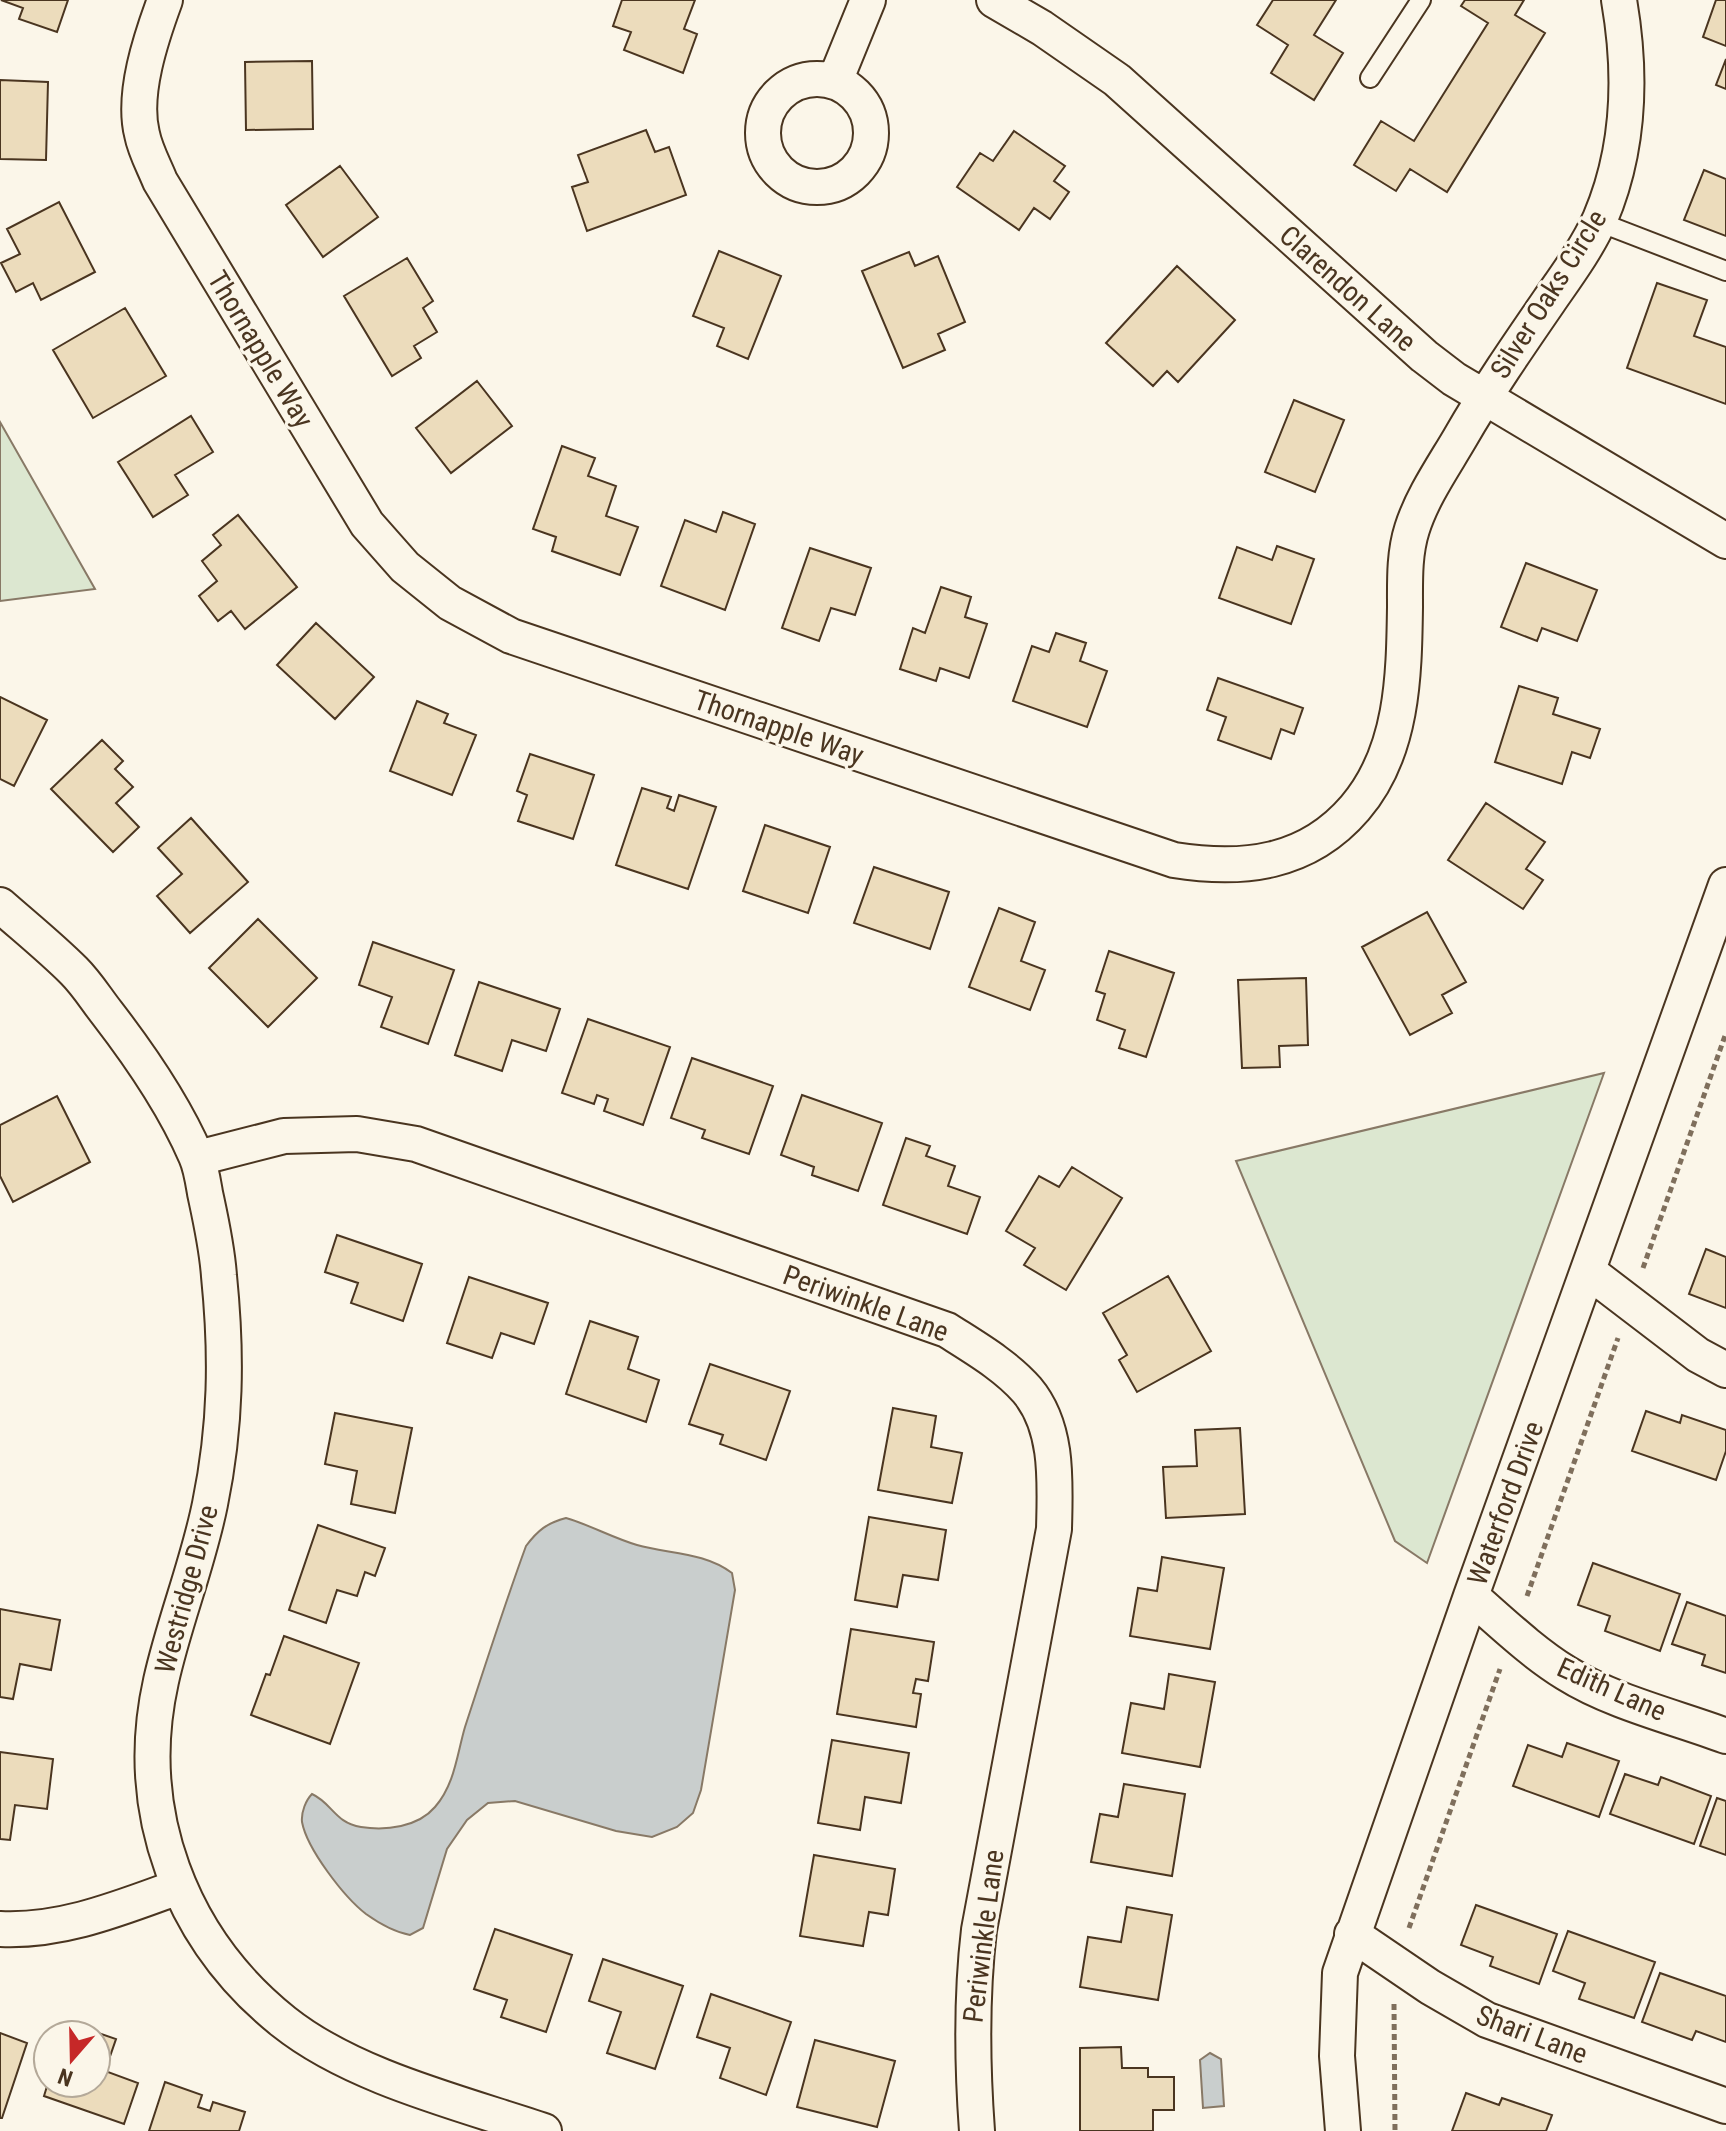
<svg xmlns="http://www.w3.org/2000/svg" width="1726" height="2131" font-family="'Roboto Condensed',sans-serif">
	<rect width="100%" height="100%" fill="#fbf6e9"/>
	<!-- green -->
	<path fill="#dce7d0" stroke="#887966" stroke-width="2" d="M 0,422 L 95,589 L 0,601 Z
		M 1604,1073 L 1427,1563 L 1395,1541 L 1236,1161 Z"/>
	<!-- water -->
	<path fill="#c9cecd" stroke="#887966" stroke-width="2" d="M 566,1518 C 590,1525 613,1538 637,1545 C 669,1554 704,1552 732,1573 L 735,1590 L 701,1790 L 693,1813 L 677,1827 L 652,1837 L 616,1831 L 515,1801 L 488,1803 L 467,1820 L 447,1849 L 423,1928 L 410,1935 C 394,1932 380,1924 366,1914 C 344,1897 307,1849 302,1822 C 301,1812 306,1800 312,1794 C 332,1803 335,1823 361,1827 C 386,1831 418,1827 435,1807 C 455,1784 457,1754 465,1727 C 485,1666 504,1606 526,1546 C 538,1530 547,1523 566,1518 Z
		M 1210,2053 L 1221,2059 L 1224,2106 L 1203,2108 L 1200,2060 Z"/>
	<!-- building -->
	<path fill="#ecdcbc" stroke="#4a3520" stroke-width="2" d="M 1,0 L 68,0 L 57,32 L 19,19 L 23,8 Z
		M 622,0 L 695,0 L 684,29 L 697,34 L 683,73 L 624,50 L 631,32 L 613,26 Z
		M 1273,0 L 1336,0 L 1314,35 L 1343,53 L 1314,100 L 1271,73 L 1288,45 L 1257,25 Z
		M 1465,0 L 1524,0 L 1515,15 L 1545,33 L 1447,192 L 1410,169 L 1396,191 L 1354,165 L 1381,121 L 1414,141 L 1488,23 L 1461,6 Z
		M 1716,0 L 1726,0 L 1726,46 L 1703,37 Z
		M 1726,59 L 1726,89 L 1716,85 Z
		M 312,61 L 313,129 L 246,130 L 245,62 Z
		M 0,80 L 48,82 L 46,160 L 0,159 Z
		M 646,130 L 655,152 L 669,147 L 686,195 L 587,231 L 572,187 L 588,182 L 578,155 Z
		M 1014,131 L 1065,166 L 1054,181 L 1069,192 L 1050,219 L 1034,208 L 1019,230 L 957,187 L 980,153 L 993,161 Z
		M 340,166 L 378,217 L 323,257 L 286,205 Z
		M 1704,170 L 1726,179 L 1726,236 L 1684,220 Z
		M 59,202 L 95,272 L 41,300 L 33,283 L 16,292 L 1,263 L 20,254 L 7,229 Z
		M 719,251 L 781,276 L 748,359 L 717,346 L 724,328 L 693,316 Z
		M 909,252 L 915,266 L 938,256 L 965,322 L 938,334 L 945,350 L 903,368 L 862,271 Z
		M 407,258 L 433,301 L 423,308 L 437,332 L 414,346 L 421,358 L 392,376 L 344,296 Z
		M 1177,266 L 1235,320 L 1178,382 L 1167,371 L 1153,386 L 1106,343 Z
		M 1657,283 L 1707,300 L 1694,336 L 1726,347 L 1726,404 L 1627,368 Z
		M 125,308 L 166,376 L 93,418 L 53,350 Z
		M 477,381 L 512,426 L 451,473 L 416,428 Z
		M 1294,400 L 1344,420 L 1315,492 L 1265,472 Z
		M 191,416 L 213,452 L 175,475 L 188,495 L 153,517 L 118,462 Z
		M 562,446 L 595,458 L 588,476 L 616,486 L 606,516 L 638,527 L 620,575 L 552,551 L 556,537 L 533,529 Z
		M 723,512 L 755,524 L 725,610 L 661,586 L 685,520 L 716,532 Z
		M 238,515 L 297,587 L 245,629 L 231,611 L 218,621 L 199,596 L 217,581 L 202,561 L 221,545 L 213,535 Z
		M 1277,546 L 1314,559 L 1291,624 L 1219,598 L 1237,547 L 1272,560 Z
		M 810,548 L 871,568 L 855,615 L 831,608 L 819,641 L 782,628 Z
		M 1526,563 L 1597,590 L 1577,641 L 1542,628 L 1537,641 L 1501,627 Z
		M 941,587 L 971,597 L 965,617 L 987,624 L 969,678 L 940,668 L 936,681 L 900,669 L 913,628 L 925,633 Z
		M 316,623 L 374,677 L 335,719 L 277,665 Z
		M 1056,633 L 1086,643 L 1080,661 L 1107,671 L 1087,727 L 1013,701 L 1032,646 L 1049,652 Z
		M 1218,678 L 1303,708 L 1294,734 L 1281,729 L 1271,759 L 1218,740 L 1226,717 L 1207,710 Z
		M 1519,686 L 1558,698 L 1553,714 L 1600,729 L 1590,758 L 1572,752 L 1562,784 L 1495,762 Z
		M 0,697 L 47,720 L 14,786 L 0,779 Z
		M 417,701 L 448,714 L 444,723 L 476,735 L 452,795 L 390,771 Z
		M 102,740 L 123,761 L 115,769 L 133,787 L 116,803 L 139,827 L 113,852 L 51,789 Z
		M 530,754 L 594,775 L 573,839 L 518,821 L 527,795 L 517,791 Z
		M 642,788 L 671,797 L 667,808 L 674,811 L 679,795 L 716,807 L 688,889 L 616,865 Z
		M 1486,803 L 1545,842 L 1526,869 L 1543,880 L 1523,909 L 1448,860 Z
		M 191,818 L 248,882 L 190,933 L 157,896 L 182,874 L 158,848 Z
		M 765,825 L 830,847 L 808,913 L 743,891 Z
		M 874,867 L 949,892 L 930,949 L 854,923 Z
		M 999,908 L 1035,922 L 1021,961 L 1045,970 L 1030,1010 L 969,987 Z
		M 1427,912 L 1466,982 L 1442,995 L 1452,1013 L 1410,1035 L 1362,947 Z
		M 258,919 L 317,978 L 268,1027 L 209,968 Z
		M 373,942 L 454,970 L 428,1044 L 381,1027 L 392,997 L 359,985 Z
		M 1109,951 L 1174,973 L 1146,1057 L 1119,1048 L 1125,1030 L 1097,1020 L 1105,994 L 1096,991 Z
		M 1306,978 L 1308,1045 L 1279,1046 L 1280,1067 L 1242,1068 L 1238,980 Z
		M 479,982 L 560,1009 L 546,1051 L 512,1040 L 502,1071 L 455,1055 Z
		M 588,1019 L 670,1047 L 643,1125 L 604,1111 L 608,1099 L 597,1095 L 594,1104 L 562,1093 Z
		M 692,1058 L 773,1086 L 749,1154 L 702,1138 L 705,1130 L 671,1118 Z
		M 802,1095 L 882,1123 L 858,1191 L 812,1175 L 814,1167 L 781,1155 Z
		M 57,1096 L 90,1162 L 13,1202 L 0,1176 L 0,1125 Z
		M 906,1138 L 930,1146 L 926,1156 L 955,1166 L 948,1186 L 980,1197 L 967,1234 L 883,1205 Z
		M 1072,1167 L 1122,1198 L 1066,1290 L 1024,1265 L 1035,1248 L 1006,1231 L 1039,1176 L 1059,1187 Z
		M 337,1235 L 422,1264 L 403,1321 L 351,1303 L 358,1283 L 325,1272 Z
		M 1706,1249 L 1726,1257 L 1726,1308 L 1689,1294 Z
		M 1168,1276 L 1211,1351 L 1137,1392 L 1119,1360 L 1127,1355 L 1103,1313 Z
		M 469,1277 L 548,1303 L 534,1344 L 501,1333 L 492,1358 L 447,1343 Z
		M 590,1321 L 638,1337 L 628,1369 L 659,1380 L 646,1422 L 566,1394 Z
		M 710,1364 L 790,1391 L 766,1460 L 720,1444 L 723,1435 L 689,1424 Z
		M 893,1408 L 936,1416 L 931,1447 L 962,1453 L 952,1503 L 878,1490 Z
		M 1646,1411 L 1680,1423 L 1682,1415 L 1726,1430 L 1726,1451 L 1716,1480 L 1632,1451 Z
		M 335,1413 L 412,1428 L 395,1513 L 351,1504 L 357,1471 L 325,1464 Z
		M 1240,1428 L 1245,1514 L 1166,1518 L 1163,1467 L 1197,1466 L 1195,1430 Z
		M 869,1517 L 946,1530 L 938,1580 L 903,1575 L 897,1607 L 855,1600 Z
		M 318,1525 L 385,1548 L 375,1576 L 365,1572 L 357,1596 L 337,1590 L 326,1623 L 289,1610 Z
		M 1162,1557 L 1224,1568 L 1210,1649 L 1130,1636 L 1138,1588 L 1157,1591 Z
		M 1593,1563 L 1680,1594 L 1660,1651 L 1605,1631 L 1610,1616 L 1578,1605 Z
		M 1687,1602 L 1726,1616 L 1726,1673 L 1702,1665 L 1705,1655 L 1672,1644 Z
		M 0,1609 L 60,1620 L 51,1670 L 20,1664 L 13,1699 L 0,1697 Z
		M 851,1629 L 934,1642 L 928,1681 L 916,1679 L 913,1693 L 921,1694 L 916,1727 L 837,1714 Z
		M 284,1636 L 359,1663 L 330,1744 L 251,1715 L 266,1674 L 270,1675 Z
		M 1169,1674 L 1215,1682 L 1200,1767 L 1122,1753 L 1131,1703 L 1164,1709 Z
		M 832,1740 L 909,1753 L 901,1803 L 865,1797 L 860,1830 L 818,1823 Z
		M 1567,1743 L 1619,1761 L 1599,1817 L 1513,1786 L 1528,1745 L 1562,1757 Z
		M 0,1752 L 53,1759 L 47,1809 L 15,1805 L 10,1840 L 0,1839 Z
		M 1625,1774 L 1658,1785 L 1661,1777 L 1711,1796 L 1694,1844 L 1610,1814 Z
		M 1124,1784 L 1185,1794 L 1172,1876 L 1091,1862 L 1100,1814 L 1118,1817 Z
		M 1717,1798 L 1726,1801 L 1726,1855 L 1700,1846 Z
		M 814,1855 L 895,1869 L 888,1915 L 869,1912 L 863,1946 L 800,1936 Z
		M 1476,1905 L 1557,1934 L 1539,1984 L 1490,1966 L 1493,1957 L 1461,1945 Z
		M 1127,1907 L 1172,1915 L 1158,2000 L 1080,1987 L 1088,1937 L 1121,1942 Z
		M 495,1929 L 572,1955 L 546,2032 L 501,2017 L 507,2000 L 474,1989 Z
		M 1568,1931 L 1655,1962 L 1634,2018 L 1579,1999 L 1585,1983 L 1553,1971 Z
		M 603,1959 L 683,1986 L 655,2069 L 607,2053 L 621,2012 L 589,2001 Z
		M 1660,1973 L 1726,1996 L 1726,2042 L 1696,2031 L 1692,2040 L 1642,2022 Z
		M 711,1994 L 791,2022 L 766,2095 L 720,2078 L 730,2048 L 697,2037 Z
		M 69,2023 L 116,2039 L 105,2071 L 138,2083 L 124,2124 L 44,2096 L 48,2083 L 96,2083 L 96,2035 L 65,2035 Z
		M 0,2033 L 27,2043 L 2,2118 L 0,2118 Z
		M 815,2040 L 895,2061 L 877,2127 L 797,2107 Z
		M 1121,2047 L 1122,2068 L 1148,2068 L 1148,2077 L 1174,2077 L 1174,2110 L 1153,2110 L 1153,2131 L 1080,2131 L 1080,2048 Z
		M 165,2082 L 202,2095 L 198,2107 L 210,2111 L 213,2102 L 245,2112 L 239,2131 L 149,2131 Z
		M 1466,2093 L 1499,2105 L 1502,2098 L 1552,2115 L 1546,2131 L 1452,2131 Z"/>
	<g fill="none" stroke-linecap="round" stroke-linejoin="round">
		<!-- lane casing -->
		<g stroke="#4a3520" stroke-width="22">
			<path id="lane" d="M 1370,78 L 1421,0
				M 1599,222 L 1726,271"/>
		</g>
		<!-- street casing -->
		<g stroke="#4a3520" stroke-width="38">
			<path id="street" d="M 165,0 C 151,38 132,94 142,134 C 145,150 154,166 160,181 L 367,524 L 405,567 L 450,603 L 511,636 L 1174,860 C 1243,871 1307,864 1355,808 C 1403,752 1404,676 1405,607 C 1405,581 1404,554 1412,529 C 1422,497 1443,467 1460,438 C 1487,391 1518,346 1549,301 C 1567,275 1587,248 1600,219 C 1630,149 1632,75 1619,0
				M 994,0 L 1042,28 L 1117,80 L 1424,356 L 1454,379 L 1726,541
				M763 133a54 54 0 1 1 108 0a54 54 0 1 1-108 0Z
				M 835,81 L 868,0
				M 0,905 C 25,927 51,948 74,971 C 87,984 96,999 107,1013 C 141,1057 174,1105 196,1156 C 201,1167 203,1181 205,1193 C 211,1221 217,1247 219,1276 C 227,1355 226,1426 210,1504 C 198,1564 174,1622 161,1681 C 132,1811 180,1939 284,2022 C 353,2077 461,2103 544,2131
				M 198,1158 L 284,1136 L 357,1134 L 416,1144 L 947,1330 C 975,1348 1005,1365 1027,1390 C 1059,1428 1055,1483 1054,1529 L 979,1930 C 971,1998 972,2063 977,2131
				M 1588,1271 L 1698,1355 L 1726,1370
				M 1471,1596 C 1502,1623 1532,1652 1566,1673 C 1612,1702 1675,1717 1726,1736
				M 0,1929 C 62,1932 120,1908 178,1887
				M 1352,1934 L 1430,1987 L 1487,2020 L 1726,2106
				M 1343,2131 L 1337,2056 L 1340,1973 L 1471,1596 L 1726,885"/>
		</g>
		<!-- path -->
		<path stroke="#7f6f5c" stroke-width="5" stroke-dasharray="6 4" stroke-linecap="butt" d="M 1643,1268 L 1726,1033
			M 1527,1596 L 1618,1338
			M 1409,1928 L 1500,1669
			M 1394,2004 L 1395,2131"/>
		<!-- lane -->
		<use href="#lane" stroke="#fbf6e9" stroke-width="18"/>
		<!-- street -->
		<use href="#street" stroke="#fbf6e9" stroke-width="34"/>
	</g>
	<g text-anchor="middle" stroke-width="6" stroke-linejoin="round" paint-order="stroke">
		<!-- street labels -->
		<g font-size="28" fill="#4a3520" stroke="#fbf6e9">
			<text transform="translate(1348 288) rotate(42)" y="10">Clarendon Lane</text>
			<text transform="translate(1548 294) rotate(-58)" y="10">Silver Oaks Circle</text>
			<text transform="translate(261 349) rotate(59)" y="10">Thornapple Way</text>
			<text transform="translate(779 727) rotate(19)" y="10">Thornapple Way</text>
			<text transform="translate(866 1303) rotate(20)" y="10">Periwinkle Lane</text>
			<text transform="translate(1505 1503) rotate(-70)" y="10">Waterford Drive</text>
			<text transform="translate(186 1589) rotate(-75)" y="10">Westridge Drive</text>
			<text transform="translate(1612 1689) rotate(24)" y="10">Edith Lane</text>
			<text transform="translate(983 1936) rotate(-83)" y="10">Periwinkle Lane</text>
			<text transform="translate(1532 2034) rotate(21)" y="10">Shari Lane</text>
		</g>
	</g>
	<!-- north arrow -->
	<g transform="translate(72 2059) rotate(200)"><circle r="38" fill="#fbf6e9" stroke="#b4a999" stroke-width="2"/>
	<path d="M0-6L14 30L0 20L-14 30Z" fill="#c62828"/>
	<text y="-12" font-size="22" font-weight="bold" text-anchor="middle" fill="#4a3520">N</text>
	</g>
</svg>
